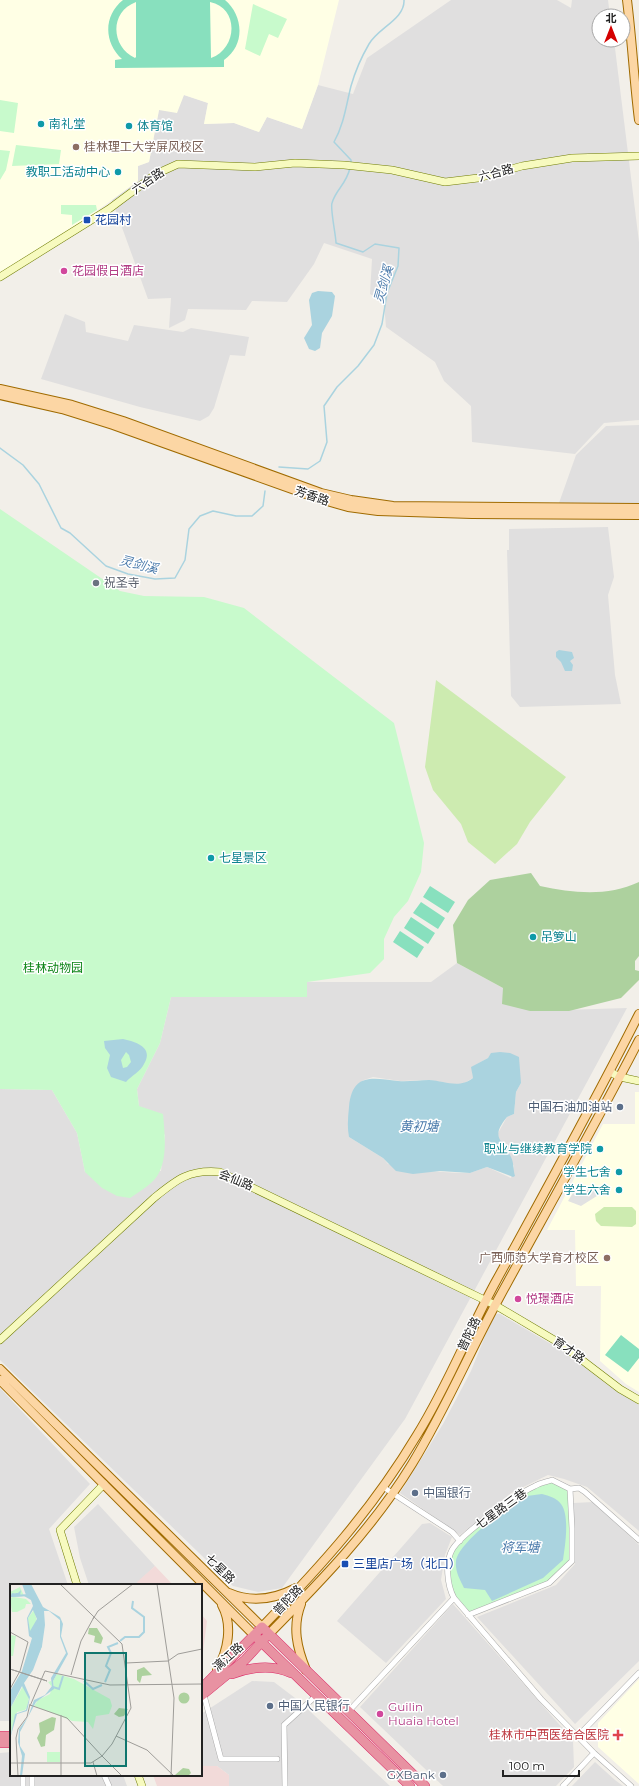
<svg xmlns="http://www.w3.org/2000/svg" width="639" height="1786" font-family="Montserrat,'Noto Sans SC',sans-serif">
	<rect width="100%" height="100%" fill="#f2efe9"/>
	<!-- residential -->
	<path fill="#e0dfdf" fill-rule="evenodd" d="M 451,0 L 557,0 L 571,8 L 572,0 L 608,0 L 610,16 L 599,16 L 599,40 L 614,40 L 639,242 L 639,420 L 604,423 L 575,454 L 472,442 L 471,406 L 444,381 L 435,362 L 386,327 L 384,303 L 370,294 L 372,259 L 324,243 L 314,264 L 287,302 L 252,301 L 246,310 L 188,309 L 185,320 L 169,328 L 171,298 L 148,299 L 112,200 L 138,181 L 138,166 L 149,162 L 159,110 L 184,95 L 208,103 L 204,124 L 234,123 L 259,132 L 267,117 L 302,129 L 318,85 L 353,94 L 367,58 Z
		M 65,314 L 85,322 L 86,332 L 128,341 L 134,325 L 183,332 L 191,328 L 249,337 L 245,356 L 230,355 L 214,408 L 209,416 L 200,421 L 140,407 L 41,379 Z
		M 639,425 L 639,504 L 559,503 L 576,455 L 606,426 Z
		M 608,527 L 614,577 L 608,595 L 615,675 L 621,704 L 520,707 L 511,696 L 507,550 L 509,550 L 509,529 Z
		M 457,963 L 503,988 L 530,1011 L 627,1008 L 405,1419 L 282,1588 L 258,1592 L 233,1586 L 0,1360 L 0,1089 L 52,1090 L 77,1133 L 85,1172 L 161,1171 L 165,1135 L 139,1106 L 137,1089 L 160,1043 L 171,997 L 306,997 L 307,982 L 431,982 ZM 492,1053 L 521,1083 L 516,1092 L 514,1114 L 507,1117 L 498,1133 L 499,1141 L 514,1166 L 511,1178 L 487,1167 L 470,1173 L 459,1173 L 428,1171 L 388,1164 L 383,1158 L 349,1137 L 357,1085 L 364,1080 L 373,1077 L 400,1081 L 430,1080 L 450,1084 L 463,1084 L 473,1078 L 472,1067 L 488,1058 Z
		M 494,1314 L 500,1314 L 568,1354 L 608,1385 L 639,1405 L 639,1531 L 587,1487 L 564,1479 L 548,1475 L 511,1493 L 460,1535 L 400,1493 L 443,1424 L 471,1371 Z
		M 0,1388 L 90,1484 L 49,1529 L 68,1585 L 11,1585 L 11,1721 L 0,1721 Z
		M 594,1502 L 639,1545 L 639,1661 L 575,1724 L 477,1617 L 556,1585 L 575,1564 L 573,1503 Z
		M 98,1504 L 155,1566 L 138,1582 L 138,1585 L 89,1585 L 80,1558 L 74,1527 Z
		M 430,1523 L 452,1537 L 445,1555 L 441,1580 L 446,1599 L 386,1663 L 337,1621 L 422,1524 Z
		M 453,1604 L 573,1740 L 574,1767 L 556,1786 L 443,1786 L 360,1707 Z
		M 252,1681 L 274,1682 L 299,1701 L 390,1786 L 229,1786 L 229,1775 L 217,1766 L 201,1766 L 201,1714 Z
		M 11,1752 L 11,1775 L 123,1775 L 127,1786 L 0,1786 L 0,1753 Z
		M 595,1762 L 615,1780 L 623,1786 L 572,1786 Z"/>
	<!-- commercial -->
	<path fill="#f2dad9" d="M 155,1566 L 173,1585 L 138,1585 L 137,1582 Z
		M 201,1614 L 207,1621 L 203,1652 L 201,1654 Z
		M 201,1766 L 217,1766 L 229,1775 L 229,1786 L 157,1786 L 153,1775 L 201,1775 Z"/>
	<!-- education -->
	<path fill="#ffffe5" d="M 0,0 L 339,0 L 318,85 L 302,129 L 267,117 L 259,132 L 234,123 L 204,124 L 208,103 L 184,95 L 177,113 L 159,110 L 149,162 L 138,166 L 138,181 L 87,218 L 0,273 Z
		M 635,1092 L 639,1092 L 639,1392 L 626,1384 L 600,1361 L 601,1286 L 576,1286 L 575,1230 L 547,1230 L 603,1124 L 635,1124 Z
		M 639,1679 L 639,1784 L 598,1747 L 598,1723 Z"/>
	<!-- grass -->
	<path fill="#cdebb0" d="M 436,680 L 566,777 L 530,822 L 517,844 L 495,864 L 468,842 L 461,824 L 433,790 L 425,767 Z
		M 604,1207 L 632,1207 L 636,1211 L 636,1224 L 632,1227 L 601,1226 L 596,1221 L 595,1214 Z"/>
	<!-- forest -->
	<path fill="#add19e" d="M 531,873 L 540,886 C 573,893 607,897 639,882 L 639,956 L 635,961 L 635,970 L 639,971 L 639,980 L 621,998 L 569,1011 L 530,1011 L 502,1004 L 503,988 L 457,963 L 453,925 L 468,900 L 490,880 Z"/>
	<!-- park -->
	<path fill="#c8facc" d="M 253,4 L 287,19 L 278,38 L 269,34 L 260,56 L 245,49 Z
		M 0,100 L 18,103 L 14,133 L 0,131 Z
		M 16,145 L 61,150 L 59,164 L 12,166 Z
		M 0,150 L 10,151 L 6,170 L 0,180 Z
		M 61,205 L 96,205 L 97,210 L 72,225 L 72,215 L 61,214 Z
		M 0,509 L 120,591 L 144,596 L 204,597 L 244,608 L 394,723 L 424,843 L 421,872 L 408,901 L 394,917 L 384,939 L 384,959 L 370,973 L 307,982 L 307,997 L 171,997 L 160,1043 L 137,1089 L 139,1106 L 163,1114 C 165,1136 169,1168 151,1183 C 144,1189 137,1193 130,1198 L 117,1196 L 102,1188 L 85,1172 L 77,1133 L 52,1090 L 0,1089 Z
		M 552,1480 L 570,1489 L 572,1561 L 549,1583 L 468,1615 L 454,1598 L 448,1580 L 450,1560 L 455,1545 L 522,1493 Z"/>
	<!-- pitch -->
	<path fill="#88e0be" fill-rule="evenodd" d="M 123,0 L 225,0 C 243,15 246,45 224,60 L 224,67 L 115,68 L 115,60 L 122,59 C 104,43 103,16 123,0 ZM 136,2 L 136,57 L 135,58 C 111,47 109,12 136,2 ZM 210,2 C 240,8 237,49 211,58 Z
		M 430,886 L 455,902 L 448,913 L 423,897 Z
		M 421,902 L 445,918 L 438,929 L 413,913 Z
		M 411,917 L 435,933 L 428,944 L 404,928 Z
		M 400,931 L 424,947 L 417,958 L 393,942 Z
		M 621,1335 L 639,1349 L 639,1358 L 628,1372 L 605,1355 Z"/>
	<!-- parking -->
	<path fill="#e2e2e2" d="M 579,1183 L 600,1194 L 581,1206 L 568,1201 Z"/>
	<!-- water -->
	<path fill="#aad3df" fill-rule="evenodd" d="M 318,291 L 332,292 L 335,296 L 332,316 L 322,333 L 320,348 L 315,351 L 309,349 L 304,338 L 312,325 L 309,300 L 312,293 Z
		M 559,650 L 572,652 L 574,658 L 570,661 L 573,665 L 572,671 L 565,671 L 561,662 L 556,657 L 556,652 Z
		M 123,1039 C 136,1042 154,1047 144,1064 C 141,1071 131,1076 126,1082 L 111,1077 L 107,1068 L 110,1055 L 105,1048 L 104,1041 ZM 126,1052 L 129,1055 L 131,1062 L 127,1067 L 123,1068 L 121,1060 Z
		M 500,1052 L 510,1053 L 519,1057 L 521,1083 L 516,1092 L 514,1114 L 507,1117 C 490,1138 502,1139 511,1157 C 514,1163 513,1169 515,1176 L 513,1177 L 487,1167 L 470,1173 L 440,1171 L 413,1174 L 396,1171 L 383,1158 L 349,1137 C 347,1127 348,1117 349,1107 C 352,1072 373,1078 398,1081 C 408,1082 419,1080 429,1080 C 445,1081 459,1089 473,1078 L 471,1067 L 488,1058 L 491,1053 Z
		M 542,1494 C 549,1496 557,1498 561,1504 C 570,1516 565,1546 563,1560 L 543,1578 L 492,1601 L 485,1590 L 464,1588 C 460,1580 455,1571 456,1562 C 456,1544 511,1503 527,1496 C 532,1495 537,1495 542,1494 Z"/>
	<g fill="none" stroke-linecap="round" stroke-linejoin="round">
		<!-- stream -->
		<path stroke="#aad3df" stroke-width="1.5" d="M 351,164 L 351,160 L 334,142 C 344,124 346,106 351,86 C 355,72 362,56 369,44 C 378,28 405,19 404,0
			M 0,448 L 23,465 L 39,484 L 61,528 L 70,533 L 106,566 L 128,574 L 155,579 L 175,578 L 185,560 L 189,529 L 200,516 L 213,511 L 236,516 L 252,516 L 263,506 L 265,491
			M 279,467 L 308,469 L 320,461 L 327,442 L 324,406 L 337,387 L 358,366 L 374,345 L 382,324 L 387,293 L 398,266 L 399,248 L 375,244 L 363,252 L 336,243 C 336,236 330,208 332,203 C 336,189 346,185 350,168"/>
		<!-- street casing -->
		<g stroke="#a9a9a9" stroke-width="6">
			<path id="street" d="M 383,1487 L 452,1532 L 460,1541
				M 570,1489 L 579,1488 L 585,1492 L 639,1540
				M 454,1598 L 541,1699 L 594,1753
				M 205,1699 L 221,1759 L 277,1759
				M 348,1712 L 454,1598 C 447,1585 445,1563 452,1550 C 461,1534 517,1494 535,1486 C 540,1483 546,1482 552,1480 L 570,1489 L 572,1528 L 572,1561 L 549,1583 L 468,1615
				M 577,1737 L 639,1673
				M 23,1775 L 23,1786
				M 32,1775 L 32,1786
				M 104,1775 L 109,1786
				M 285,1786 L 284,1725 L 317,1695
				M 563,1786 L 594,1753 L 631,1786"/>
		</g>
		<!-- secondary casing -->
		<g stroke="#707d05" stroke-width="8">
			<path id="secondary" d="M 0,277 L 109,209 L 156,174 L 178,164 L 255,167 L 295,163 L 344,165 L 392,170 L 445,182 L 478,178 L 522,166 L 572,158 L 639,156
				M 610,1072 L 620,1077 L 639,1081
				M 0,1340 L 154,1198 C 176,1180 189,1169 220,1172 L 495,1305 L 561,1344 L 620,1389 L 639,1400
				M 77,1585 L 60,1530 L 104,1484
				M 138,1775 L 142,1786"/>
		</g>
		<!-- primary casing -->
		<g stroke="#a06b00" stroke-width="10">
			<path id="primary" d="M 627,0 C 632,40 634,80 639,120
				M 0,389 L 72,405 L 123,421 L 321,493 L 351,500 L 393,506 L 639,508
				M 0,395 L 62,409 L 113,425 L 320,499 L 348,507 L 378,511 L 472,514 L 639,515
				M 0,1369 L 262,1627 C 322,1565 372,1510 417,1435 C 447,1387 468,1333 495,1283 C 544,1194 593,1105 639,1014
				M 0,1380 L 254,1635
				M 229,1593 C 252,1603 275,1599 296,1588
				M 301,1604 C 292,1627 297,1648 306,1670
				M 269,1634 C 321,1581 373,1528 412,1464 C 445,1410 469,1353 499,1298 C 546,1212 594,1127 639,1040
				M 217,1670 C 228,1651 233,1625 222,1605"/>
		</g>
		<!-- highway casing -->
		<g stroke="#dc2a67" stroke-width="10">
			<path id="highway" d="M 254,1635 L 410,1786
				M 232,1674 C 251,1667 272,1664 291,1673
				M 201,1689 L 262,1627 L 425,1786
				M 201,1696 L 245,1660 L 265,1638
				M 0,1736 L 11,1736
				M 0,1743 L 11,1743"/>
		</g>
		<!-- street -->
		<use href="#street" stroke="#fff" stroke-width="5"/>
		<!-- secondary -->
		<use href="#secondary" stroke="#f7fabf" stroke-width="7"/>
		<!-- primary -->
		<use href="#primary" stroke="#fcd6a4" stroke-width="8"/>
		<!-- highway -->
		<use href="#highway" stroke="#e892a2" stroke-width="9"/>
	</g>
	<!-- markers -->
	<g fill="#0f9aa8" stroke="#fff" stroke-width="1.5">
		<circle cx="41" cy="124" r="4"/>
		<circle cx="129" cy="126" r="4"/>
		<circle cx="118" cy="172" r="4"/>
		<circle cx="211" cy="858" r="4"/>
		<circle cx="533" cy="937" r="4"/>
		<circle cx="600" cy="1149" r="4"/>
		<circle cx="619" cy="1172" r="4"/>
		<circle cx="619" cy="1190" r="4"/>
	</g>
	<g fill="#8d6e63" stroke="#fff" stroke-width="1.5">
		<circle cx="76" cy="147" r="4"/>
		<circle cx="607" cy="1258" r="4"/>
	</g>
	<g fill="#1a4fb4" stroke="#fff" stroke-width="1.5">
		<rect x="83" y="216" width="8" height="8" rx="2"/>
		<rect x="341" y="1560" width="8" height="8" rx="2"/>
	</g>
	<g fill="#d1479c" stroke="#fff" stroke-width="1.5">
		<circle cx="64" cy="271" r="4"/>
		<circle cx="518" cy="1299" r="4"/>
		<circle cx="380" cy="1714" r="4"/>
	</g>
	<circle fill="#6b7280" stroke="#fff" stroke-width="1.5" cx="96" cy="583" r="4"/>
	<g fill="#5c6f8a" stroke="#fff" stroke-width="1.5">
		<circle cx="620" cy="1107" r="4"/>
		<circle cx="415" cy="1493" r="4"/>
		<circle cx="270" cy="1706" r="4"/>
		<circle cx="443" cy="1775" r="4"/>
	</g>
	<path fill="#e0444e" stroke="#fff" stroke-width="1.5" d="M616 1729h4v4h4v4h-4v4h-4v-4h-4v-4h4z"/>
	<g text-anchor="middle" stroke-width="3" stroke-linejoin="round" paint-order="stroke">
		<!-- culture labels -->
		<g font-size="12" fill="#0d838f" stroke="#fff" text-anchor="start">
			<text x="49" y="128">南礼堂</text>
			<text x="137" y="130">体育馆</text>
			<text x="110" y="176" text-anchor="end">教职工活动中心</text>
			<text x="219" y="862">七星景区</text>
			<text x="541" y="941">吊箩山</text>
			<text x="592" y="1153" text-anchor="end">职业与继续教育学院</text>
			<text x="611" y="1176" text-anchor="end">学生七舍</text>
			<text x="611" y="1194" text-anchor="end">学生六舍</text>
		</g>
		<!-- education labels -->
		<g font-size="12" fill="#785e54" stroke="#fff" text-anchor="start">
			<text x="84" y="151">桂林理工大学屏风校区</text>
			<text x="599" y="1262" text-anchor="end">广西师范大学育才校区</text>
		</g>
		<!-- street labels -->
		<g font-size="12" fill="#222" stroke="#fff">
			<text transform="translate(496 173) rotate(-15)" y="4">六合路</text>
			<text transform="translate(148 181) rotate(-34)" y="4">六合路</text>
			<text transform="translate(312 496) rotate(19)" y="4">芳香路</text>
			<text transform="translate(236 1180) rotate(22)" y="4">会仙路</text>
			<text transform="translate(469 1334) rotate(-64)" y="4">普陀路</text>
			<text transform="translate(569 1350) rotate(35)" y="4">育才路</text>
			<text transform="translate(501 1509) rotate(-36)" y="4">七星路三巷</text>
			<text transform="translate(220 1569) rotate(44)" y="4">七星路</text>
			<text transform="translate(288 1600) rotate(-46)" y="4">普陀路</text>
			<text transform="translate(228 1657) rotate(-42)" y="4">漓江路</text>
		</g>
		<!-- transit labels -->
		<g font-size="12" fill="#164399" stroke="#fff" text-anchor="start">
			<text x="95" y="224">花园村</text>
			<text x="353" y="1568">三里店广场（北口）</text>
		</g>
		<!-- hotel labels -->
		<g font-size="12" fill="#b23c85" stroke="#fff" text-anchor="start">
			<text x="72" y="275">花园假日酒店</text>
			<text x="526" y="1303">悦璟酒店</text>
			<text x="388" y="1711">Guilin<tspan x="388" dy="14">Huaia Hotel</tspan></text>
		</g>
		<!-- worship labels -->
		<g font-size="12" fill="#5b616d" stroke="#fff" text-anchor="start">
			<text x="104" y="587">祝圣寺</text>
		</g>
		<!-- park labels -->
		<g font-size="12" fill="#0c8416" stroke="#fff">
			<text x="53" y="972">桂林动物园</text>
		</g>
		<!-- service labels -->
		<g font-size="12" fill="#4e5e75" stroke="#fff" text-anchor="end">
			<text x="612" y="1111">中国石油加油站</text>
			<text x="423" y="1497" text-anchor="start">中国银行</text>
			<text x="278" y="1710" text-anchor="start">中国人民银行</text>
			<text x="435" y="1779">GXBank</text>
		</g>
		<!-- health labels -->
		<g font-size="12" fill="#be3a42" stroke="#fff" text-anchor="end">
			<text x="609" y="1739">桂林市中西医结合医院</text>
		</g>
		<!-- water labels -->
		<g font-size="13" font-style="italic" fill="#4a7aab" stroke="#fff">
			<text transform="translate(383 284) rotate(-74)" y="5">灵剑溪</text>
			<text transform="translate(139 564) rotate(14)" y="5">灵剑溪</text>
			<text x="419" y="1131">黄初塘</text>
			<text x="520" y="1552">将军塘</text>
		</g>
	</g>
	<!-- overview -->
	<g transform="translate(10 1584)">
		<rect width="192" height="192" fill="#f2efe9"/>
		<path d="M 79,44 L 87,44 L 93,54 L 91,60 L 84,58 L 85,52 L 78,50 ZM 134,83 L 142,91 L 132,92 L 130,99 L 127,96 L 127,86 ZM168.5 114a5.5 5.5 0 1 1 11 0a5.5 5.5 0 1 1-11 0ZM 109,124 L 118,125 L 114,132 L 109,133 L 104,130 ZM 42,133 L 46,134 L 44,146 L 36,151 L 35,162 L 31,163 L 27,154 L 30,148 L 29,139 ZM 173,184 L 179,185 L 181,189 L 178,192 L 165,191 Z" fill="#add19e"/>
		<path d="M 10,3 L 14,12 L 4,13 L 16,15 L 21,20 L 16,20 L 15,24 L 7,28 L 2,28 L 0,14 L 3,13 L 0,13 L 0,8 ZM 24,26 L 28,41 L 26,51 L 23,51 L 19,46 L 18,34 ZM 0,51 L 6,52 L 3,72 L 0,72 ZM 47,90 L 64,95 L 100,115 L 102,122 L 99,130 L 86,132 L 83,145 L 78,138 L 62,137 L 24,122 L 28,116 L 40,110 L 42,103 L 38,98 L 41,97 L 44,104 L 43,97 ZM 13,102 L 19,114 L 17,123 L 15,126 L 7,128 L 0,152 L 0,125 ZM 37,168 L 50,168 L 50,178 L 37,178 Z" fill="#c8facc"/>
		<path d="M 12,0 L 21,0 L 33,23 L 50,33 L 53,40 L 51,52 L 58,70 L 43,97 L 44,105 L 26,118 L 10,148 L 10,162 L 15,170 L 12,192 L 10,192 L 12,172 L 8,158 L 9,145 L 18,133 L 24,116 L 35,111 L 42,102 L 41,94 L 56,69 L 50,53 L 50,36 L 39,27 L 34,27 L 35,41 L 32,62 L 23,86 L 14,99 L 20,113 L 18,123 L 17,127 L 7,130 L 0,155 L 5,130 L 16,126 L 19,115 L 12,102 L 0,125 L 0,107 L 12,87 L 22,54 L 19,52 L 17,34 L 23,22 L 21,16 L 14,12 L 0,13 L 2,9 L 7,10 L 11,6 L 10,12 L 16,11 ZM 23,26 L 27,35 L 20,47 L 18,34 Z" fill="#aad3df" fill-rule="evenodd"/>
		<path fill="none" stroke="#aad3df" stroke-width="2" d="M 3,11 L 10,10 L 4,11M 0,12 L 20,11 L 27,24 L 31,62 L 19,89M 110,57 L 115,53 L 129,53 L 134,48 L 134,33 L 122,24 L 123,17M 74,97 L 83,105 L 92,101M 95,98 L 100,86 L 96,82 L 101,69 L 98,63 L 108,59M 43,103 L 49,105 L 53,92M 0,117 L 17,92"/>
		<path fill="none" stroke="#9f9d99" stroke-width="1" d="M 147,0 L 164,114 L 161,192M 83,35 L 88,27 L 123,0M 0,48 L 18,58 L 10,87 L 0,105M 116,79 L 158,77 L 168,70 L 192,65M 0,85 L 37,97 L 0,85M 61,91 L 71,57 L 84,33M 20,121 L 57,134 L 92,172 L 102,160 L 121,124 L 112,60 L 50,0M 20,122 L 35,87 L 100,101 L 192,100M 106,152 L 137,166 L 164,192M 83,178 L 87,192M 0,179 L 81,179 L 92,172 L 112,192M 8,192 L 6,154 L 8,145 L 17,133 L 20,120M 51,192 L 51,131"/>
		<path fill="#0f766e" fill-opacity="0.15" stroke="#0f766e" stroke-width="2" d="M 75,69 L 116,69 L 116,182 L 75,182 Z"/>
		<rect width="192" height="192" fill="none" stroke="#222" stroke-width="2"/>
	</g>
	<!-- north arrow -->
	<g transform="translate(611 28)"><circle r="19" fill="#ffffff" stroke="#a7a7a7"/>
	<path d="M0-3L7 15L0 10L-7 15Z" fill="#d40000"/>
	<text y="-6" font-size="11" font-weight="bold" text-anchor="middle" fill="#222222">北</text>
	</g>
	<!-- scale -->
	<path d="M503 1770v6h76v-6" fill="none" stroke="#222222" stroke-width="2"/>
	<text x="509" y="1770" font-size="12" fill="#222222" stroke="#ffffff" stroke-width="3" paint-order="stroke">100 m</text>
</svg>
